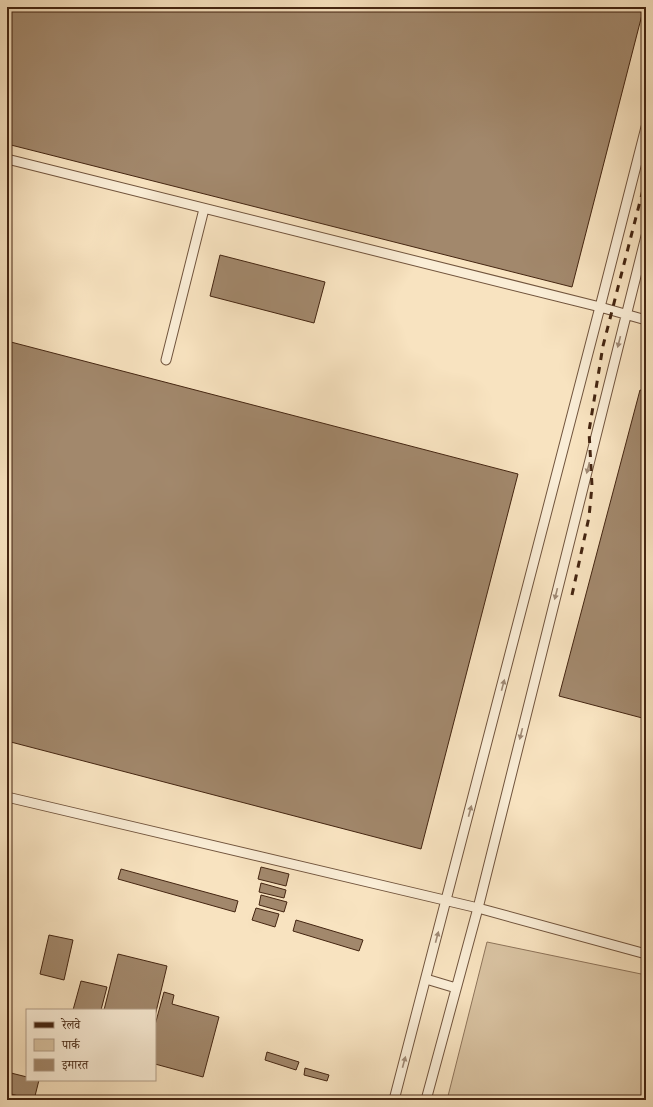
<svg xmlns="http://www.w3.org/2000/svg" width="653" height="1107" font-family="'Sorts Mill Goudy','Noto Serif Devanagari',serif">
	<rect width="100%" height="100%" fill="#f8e3c0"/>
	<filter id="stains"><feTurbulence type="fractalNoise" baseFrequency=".005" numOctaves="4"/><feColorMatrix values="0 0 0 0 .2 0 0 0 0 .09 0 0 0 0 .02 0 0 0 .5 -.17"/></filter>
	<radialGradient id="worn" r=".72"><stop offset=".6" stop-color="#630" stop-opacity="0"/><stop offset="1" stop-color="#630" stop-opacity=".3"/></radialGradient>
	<!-- green -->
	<path fill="#d9c3a2" stroke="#8e745a" d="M 487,942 L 646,975 L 646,1100 L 447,1100 Z"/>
	<!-- building -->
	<path fill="#a2886c" stroke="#442511" d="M 7,7 L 644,7 L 572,287 L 7,144 Z
		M 220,255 L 325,282 L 314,323 L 210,296 Z
		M 7,341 L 518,474 L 421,849 L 7,741 Z
		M 640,390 L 646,391 L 646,719 L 559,696 Z
		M 261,867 L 289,874 L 286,886 L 258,879 Z
		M 121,869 L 238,901 L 235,912 L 118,879 Z
		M 261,883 L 286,890 L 284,898 L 259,892 Z
		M 261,895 L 287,902 L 284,912 L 259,905 Z
		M 256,908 L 279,914 L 275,927 L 252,920 Z
		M 296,920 L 363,940 L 359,951 L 293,931 Z
		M 49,935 L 73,940 L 64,980 L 40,974 Z
		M 118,954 L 167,966 L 155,1016 L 155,1010 L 104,1010 Z
		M 81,981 L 107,987 L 101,1010 L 73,1010 Z
		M 164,992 L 174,995 L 172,1004 L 219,1017 L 203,1077 L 155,1064 L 155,1025 Z
		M 267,1052 L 299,1062 L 296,1070 L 265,1060 Z
		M 305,1068 L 329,1075 L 327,1081 L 304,1075 Z
		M 7,1072 L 27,1077 L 27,1080 L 39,1080 L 34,1100 L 7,1093 Z"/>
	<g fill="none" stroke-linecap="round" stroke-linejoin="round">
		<!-- service casing -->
		<g stroke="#71543d" stroke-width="11">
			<path id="service" d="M 7,159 L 600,307 L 646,320
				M 166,360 L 204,209
				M 7,797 L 478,908 L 646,954
				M 426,979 L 456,988
				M 394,1100 L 600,307 L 646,127
				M 426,1100 L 478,908 L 646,236"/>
		</g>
		<!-- service -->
		<use href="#service" stroke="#faedd6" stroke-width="9"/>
		<!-- rail -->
		<path stroke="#442511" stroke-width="3" stroke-dasharray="7 7" stroke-linecap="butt" d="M 572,595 L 589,517 L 592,486 L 589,431 L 603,346 L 646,178"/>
	</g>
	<!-- one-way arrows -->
	<defs><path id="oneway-solid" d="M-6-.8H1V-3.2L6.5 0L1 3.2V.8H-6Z"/></defs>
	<g fill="#9f8974">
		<use href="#oneway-solid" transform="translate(619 342) rotate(104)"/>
		<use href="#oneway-solid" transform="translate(588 468) rotate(104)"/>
		<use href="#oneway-solid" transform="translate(556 594) rotate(104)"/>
		<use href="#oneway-solid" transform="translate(503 685) rotate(-75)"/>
		<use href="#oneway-solid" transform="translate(521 734) rotate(104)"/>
		<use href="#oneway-solid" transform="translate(470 811) rotate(-75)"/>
		<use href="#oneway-solid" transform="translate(437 937) rotate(-75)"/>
		<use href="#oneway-solid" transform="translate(404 1062) rotate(-75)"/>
	</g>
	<!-- margin -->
	<rect width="653" height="1107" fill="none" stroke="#f8e3c0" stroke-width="24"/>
	<rect x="8" y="8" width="637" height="1091" fill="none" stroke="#442511" stroke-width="2"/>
	<rect x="12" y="12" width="629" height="1083" fill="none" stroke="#442511"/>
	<!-- legend -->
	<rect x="26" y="1009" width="130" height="72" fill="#faedd6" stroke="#b19d87"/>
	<rect x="34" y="1022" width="20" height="6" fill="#442511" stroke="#b19d87"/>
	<text x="62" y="1029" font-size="12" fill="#442511">रेलवे</text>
	<rect x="34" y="1039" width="20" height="12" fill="#d9c3a2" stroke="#b19d87"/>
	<text x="62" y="1049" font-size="12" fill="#442511">पार्क</text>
	<rect x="34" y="1059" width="20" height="12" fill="#a2886c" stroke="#b19d87"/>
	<text x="62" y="1069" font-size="12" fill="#442511">इमारत</text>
	<rect width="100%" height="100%" filter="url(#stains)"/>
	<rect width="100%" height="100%" fill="url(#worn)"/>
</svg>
